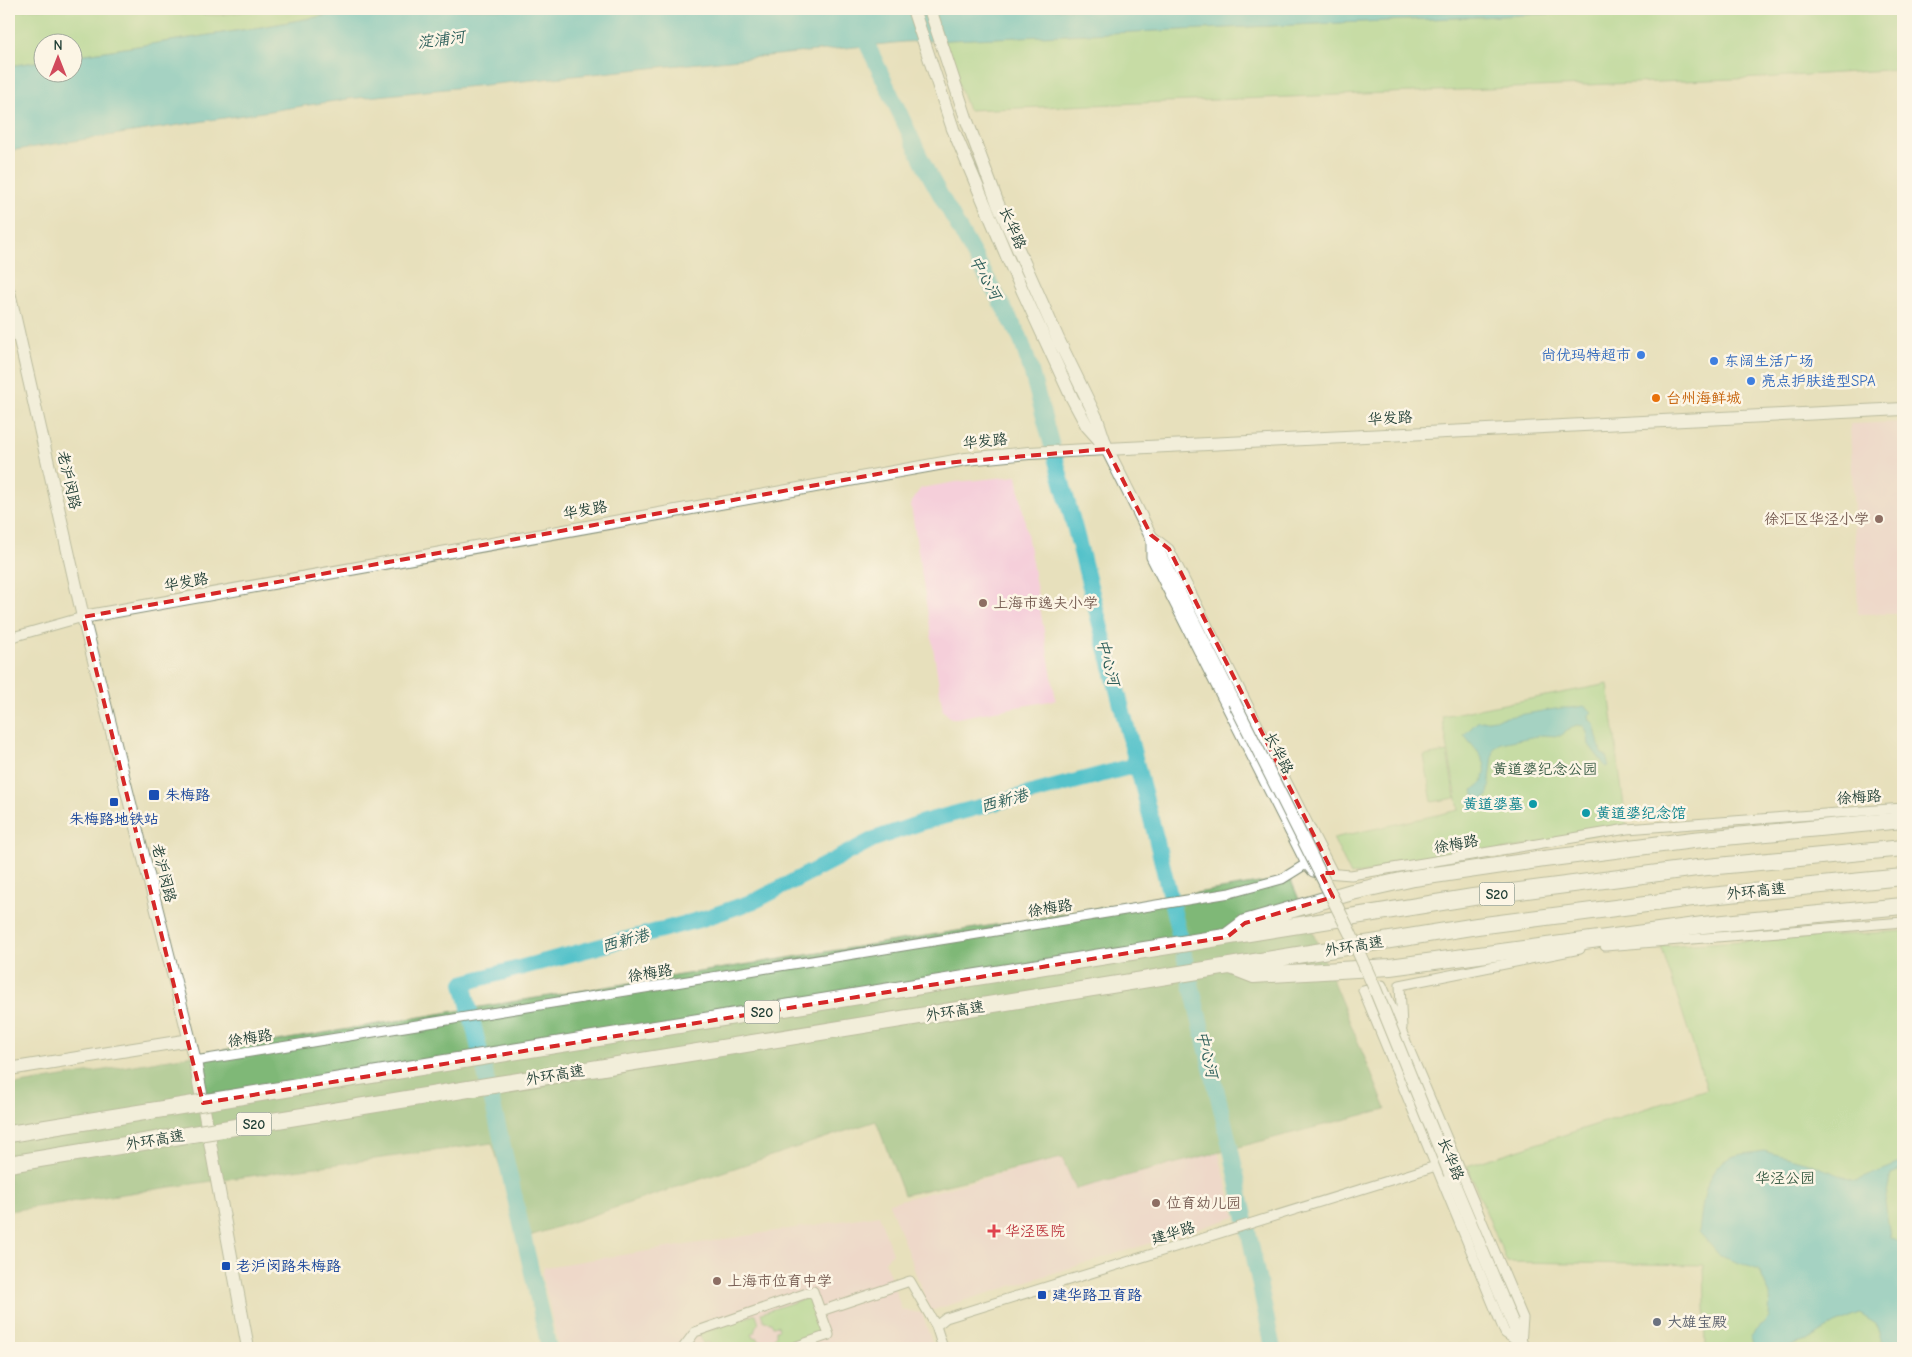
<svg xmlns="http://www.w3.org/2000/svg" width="1912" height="1357" font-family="'Comic Neue','LXGW WenKai TC',sans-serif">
	<rect width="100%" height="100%" fill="#fcf5e5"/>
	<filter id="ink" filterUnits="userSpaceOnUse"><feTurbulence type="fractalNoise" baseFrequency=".02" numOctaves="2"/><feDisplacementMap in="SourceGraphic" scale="10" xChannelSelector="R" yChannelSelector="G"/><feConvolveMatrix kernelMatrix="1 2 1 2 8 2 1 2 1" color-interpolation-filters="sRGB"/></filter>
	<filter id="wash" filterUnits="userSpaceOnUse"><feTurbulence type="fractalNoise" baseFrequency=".0096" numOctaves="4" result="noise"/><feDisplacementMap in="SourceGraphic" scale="20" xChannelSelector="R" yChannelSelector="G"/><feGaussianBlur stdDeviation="1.12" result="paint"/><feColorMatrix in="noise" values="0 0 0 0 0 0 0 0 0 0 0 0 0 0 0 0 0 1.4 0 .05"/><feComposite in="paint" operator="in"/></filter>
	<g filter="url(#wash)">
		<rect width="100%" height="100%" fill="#e7e0bc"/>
		<!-- built -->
		<path fill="#f5cfda" d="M 1903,422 L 1903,614 L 1858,614 L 1850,424 Z
			M 1017,476 L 1056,700 L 957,718 L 951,718 L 943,711 L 911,506 L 913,499 L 921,488 L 956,482 Z
			M 1218,1151 L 1236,1217 L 930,1311 L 889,1203 L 1062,1158 Z
			M 879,1215 L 892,1253 L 885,1262 L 902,1310 L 922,1313 L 934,1348 L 559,1348 L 542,1275 L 544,1267 Z"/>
		<!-- green -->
		<path fill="#9fd88b" stroke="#5f8a60" d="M 31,9 L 165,9 L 166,13 L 218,15 L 264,9 L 362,9 L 255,28 L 73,56 L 72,42 L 42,42 L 42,61 L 9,66 L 9,12 Z
			M 1660,9 L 1903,9 L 1903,69 L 1758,78 L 968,110 L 943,40 Z
			M 1608,684 L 1627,829 L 1351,875 L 1333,838 L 1459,810 L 1442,716 Z
			M 1447,752 L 1455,798 L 1432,802 L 1424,756 Z
			M 1903,931 L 1903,1348 L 1706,1348 L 1704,1265 L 1507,1262 L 1467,1166 L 1707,1089 L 1661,946 Z
			M 809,1297 L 822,1331 L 821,1333 L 774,1348 L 771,1341 L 776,1336 L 776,1330 L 779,1329 L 778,1325 L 773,1326 L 771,1322 L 764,1321 L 761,1313 Z
			M 756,1314 L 759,1323 L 756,1326 L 754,1333 L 751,1334 L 753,1338 L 757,1337 L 759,1341 L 766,1344 L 768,1348 L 715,1348 L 708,1342 L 703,1344 L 699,1333 Z"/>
		<!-- forest -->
		<path fill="#7fb877" stroke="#4f7a56" d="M 1290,878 L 1386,1109 L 1076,1189 L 1062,1158 L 904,1195 L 876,1121 L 524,1238 L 492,1143 L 184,1185 L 9,1211 L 9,1086 L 480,1007 Z"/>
		<!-- water -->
		<path fill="#54c2ca" stroke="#3a807f" d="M 362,9 L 1660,9 L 904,42 L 348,99 L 9,151 L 9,66 L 42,61 L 42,72 L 72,72 L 73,56 L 255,28 Z
			M 1584,706 L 1592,712 L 1589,715 L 1590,720 L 1594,724 L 1601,753 L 1606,756 L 1609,766 L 1606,767 L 1589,745 L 1587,732 L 1584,726 L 1576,725 L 1560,736 L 1542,735 L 1501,743 L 1494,748 L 1488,796 L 1481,801 L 1474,795 L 1473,790 C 1476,787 1480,785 1482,782 C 1493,762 1474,749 1464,735 L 1477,722 L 1561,708 L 1570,708 Z
			M 1764,1151 L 1808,1163 L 1855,1181 L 1903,1162 L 1903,1169 L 1891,1174 L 1885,1202 L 1890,1237 L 1903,1244 L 1903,1348 L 1884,1348 L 1876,1324 L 1860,1314 L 1835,1324 L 1807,1341 L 1783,1348 L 1756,1348 L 1750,1336 L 1769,1317 L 1770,1295 L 1759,1270 L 1720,1256 L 1699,1232 C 1703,1205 1703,1166 1734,1156 C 1743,1153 1755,1153 1764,1151 Z"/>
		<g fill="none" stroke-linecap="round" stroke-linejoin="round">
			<!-- river -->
			<path stroke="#54c2ca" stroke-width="16" d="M 857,27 L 868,46 L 927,171 L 1020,337 L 1030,367 L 1075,529 L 1156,838 L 1233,1159 L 1273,1348
				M 549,1348 L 502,1142 L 463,983 L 702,919 L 757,900 L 874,839 L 923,822 L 1137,765"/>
		</g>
	</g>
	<g filter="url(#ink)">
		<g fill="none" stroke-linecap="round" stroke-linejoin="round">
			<!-- street casing -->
			<g stroke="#838e78" stroke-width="11">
				<path id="street" d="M 9,638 L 83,617
					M 1333,873 L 1169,549 L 1151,535 L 1151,557 L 1306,864 L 1313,872 L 1351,875 L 1627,829 L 1903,808
					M 1605,946 L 1903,922
					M 1382,985 L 1523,1318 L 1521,1344 L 1505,1333 L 1363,990 Z
					M 1402,1028 L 1400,985 L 1580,949
					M 195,1061 L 1230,893 L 1282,879 L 1306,864
					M 821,1311 L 910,1281 L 936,1326
					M 683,1348 L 695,1332 L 813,1291 L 829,1335 L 791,1348
					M 943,1348 L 936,1326 L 946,1318 L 1436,1166"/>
			</g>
			<!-- secondary casing -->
			<g stroke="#838e78" stroke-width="14">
				<path id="secondary" d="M 913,9 L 953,129 L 1008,259 L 1072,398 L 1087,426 L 1104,445
					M 930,9 L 967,121 L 998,204 L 1059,341 L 1097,419 L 1107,449 L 1234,702
					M 9,292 L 83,617 L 195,1061 L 248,1348
					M 83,617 L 966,459 L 1029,453 L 1107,449 L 1903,409
					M 9,1069 L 190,1040
					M 1450,1174 L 1523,1348"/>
			</g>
			<!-- highway casing -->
			<g stroke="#838e78" stroke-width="18">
				<path id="highway" d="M 1229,935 L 1245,923 L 1352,892 L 1414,878 L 1544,859 L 1693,840 L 1903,820
					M 1231,966 L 1254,975 L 1390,967 L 1703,925 L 1903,906
					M 494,1055 L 1473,897 L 1697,868 L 1903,848
					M 499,1084 L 1477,926 L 1700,897 L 1903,877"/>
			</g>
			<!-- street -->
			<use href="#street" stroke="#fff" stroke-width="9"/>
			<!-- secondary -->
			<use href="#secondary" stroke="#fff" stroke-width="12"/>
			<!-- highway -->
			<use href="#highway" stroke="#fff" stroke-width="16"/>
			<!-- secondary-bridge casing -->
			<g stroke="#838e78" stroke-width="14" stroke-linecap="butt">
				<path id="secondary-bridge" d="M 1234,702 L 1350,933 L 1375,989 L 1450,1174"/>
			</g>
			<!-- highway-bridge casing -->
			<g stroke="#838e78" stroke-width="18" stroke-linecap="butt">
				<path id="highway-bridge" d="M 9,1134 L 494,1055
					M 9,1164 L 499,1084"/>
			</g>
			<!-- secondary-bridge -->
			<use href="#secondary-bridge" stroke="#fff" stroke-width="12"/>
			<!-- highway-bridge -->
			<use href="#highway-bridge" stroke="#fff" stroke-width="16"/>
		</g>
	</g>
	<!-- marked area -->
	<path d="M0 0H1912V1357H0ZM 1107,449 L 1151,535 L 1169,549 L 1333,873 L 1321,873 L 1333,897 L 1245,923 L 1227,937 L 203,1103 L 83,617 L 933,464 Z" fill="#e7e0bc" fill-opacity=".55" fill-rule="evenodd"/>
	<path fill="none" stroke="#d62828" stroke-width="4" stroke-dasharray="10 6" stroke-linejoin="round" d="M 1107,449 L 1151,535 L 1169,549 L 1333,873 L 1321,873 L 1333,897 L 1245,923 L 1227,937 L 203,1103 L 83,617 L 933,464 Z"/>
	<!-- markers -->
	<g fill="#3f7fe0" stroke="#fcf5e5" stroke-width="2">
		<circle cx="1641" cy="355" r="5"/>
		<circle cx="1714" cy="361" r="5"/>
		<circle cx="1751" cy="381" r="5"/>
	</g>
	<circle fill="#e8710a" stroke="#fcf5e5" stroke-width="2" cx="1656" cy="398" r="5"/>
	<g fill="#8d6e63" stroke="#fcf5e5" stroke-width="2">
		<circle cx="1879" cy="519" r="5"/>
		<circle cx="983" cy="603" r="5"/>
		<circle cx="1156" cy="1203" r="5"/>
		<circle cx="717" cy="1281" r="5"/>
	</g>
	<g fill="#1a4fb4" stroke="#fcf5e5" stroke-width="2">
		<rect x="148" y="789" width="12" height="12" rx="2.5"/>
		<rect x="109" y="797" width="10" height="10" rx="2.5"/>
		<rect x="221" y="1261" width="10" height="10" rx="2.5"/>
		<rect x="1037" y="1290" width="10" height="10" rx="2.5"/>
	</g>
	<g fill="#0f9aa8" stroke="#fcf5e5" stroke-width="2">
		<circle cx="1533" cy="804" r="5"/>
		<circle cx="1586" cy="813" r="5"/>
	</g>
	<path fill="#e0444e" stroke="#fcf5e5" stroke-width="2" d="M991.5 1223.5h5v5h5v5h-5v5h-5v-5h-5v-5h5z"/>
	<circle fill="#6b7280" stroke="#fcf5e5" stroke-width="2" cx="1657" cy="1322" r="5"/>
	<g text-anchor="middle" stroke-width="5" stroke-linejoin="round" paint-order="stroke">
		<!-- shield labels -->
		<g fill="#fcf5e5" stroke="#617469" stroke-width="1">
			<rect x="1479.5" y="882.5" width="35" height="23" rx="4"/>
			<rect x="744.5" y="1000.5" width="35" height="23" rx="4"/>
			<rect x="236.5" y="1112.5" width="35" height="23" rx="4"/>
		</g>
		<g font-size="14" font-weight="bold" fill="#1f3d34">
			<text x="1497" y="899">S20</text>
			<text x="762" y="1017">S20</text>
			<text x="254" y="1129">S20</text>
		</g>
		<!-- street labels -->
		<g font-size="15" fill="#1f3d34" stroke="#fcf5e5">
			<text transform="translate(1013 228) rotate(67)" y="5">长华路</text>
			<text transform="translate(1390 418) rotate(-3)" y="5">华发路</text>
			<text transform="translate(985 441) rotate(-6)" y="5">华发路</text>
			<text transform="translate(69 480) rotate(77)" y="5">老沪闵路</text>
			<text transform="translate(585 510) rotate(-10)" y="5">华发路</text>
			<text transform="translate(186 582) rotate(-10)" y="5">华发路</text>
			<text transform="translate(1279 753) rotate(63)" y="5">长华路</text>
			<text transform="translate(1859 797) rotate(-4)" y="5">徐梅路</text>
			<text transform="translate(1456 844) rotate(-10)" y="5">徐梅路</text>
			<text transform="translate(164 873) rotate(76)" y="5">老沪闵路</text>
			<text transform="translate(1756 891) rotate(-6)" y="5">外环高速</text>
			<text transform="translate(1050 908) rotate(-9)" y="5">徐梅路</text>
			<text transform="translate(1354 946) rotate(-9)" y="5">外环高速</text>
			<text transform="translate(650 973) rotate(-9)" y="5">徐梅路</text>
			<text transform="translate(955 1011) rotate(-9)" y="5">外环高速</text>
			<text transform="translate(250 1038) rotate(-9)" y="5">徐梅路</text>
			<text transform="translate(555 1075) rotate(-9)" y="5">外环高速</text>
			<text transform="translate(155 1140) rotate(-9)" y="5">外环高速</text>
			<text transform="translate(1451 1159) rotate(68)" y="5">长华路</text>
			<text transform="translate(1173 1233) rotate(-17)" y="5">建华路</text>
		</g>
		<!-- shop labels -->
		<g font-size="15" fill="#366cbe" stroke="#fcf5e5" text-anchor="start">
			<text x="1631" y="360" text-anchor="end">尚优玛特超市</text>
			<text x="1724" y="366">东阔生活广场</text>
			<text x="1761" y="386">亮点护肤造型SPA</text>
		</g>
		<!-- food labels -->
		<g font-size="15" fill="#c56008" stroke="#fcf5e5" text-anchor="start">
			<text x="1666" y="403">台州海鲜城</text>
		</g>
		<!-- education labels -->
		<g font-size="15" fill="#785e54" stroke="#fcf5e5" text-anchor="start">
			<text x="1869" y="524" text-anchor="end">徐汇区华泾小学</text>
			<text x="993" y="608">上海市逸夫小学</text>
			<text x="1166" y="1208">位育幼儿园</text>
			<text x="727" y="1286">上海市位育中学</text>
		</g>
		<!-- park labels -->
		<g font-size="15" fill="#395c45" stroke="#fcf5e5">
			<text x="1545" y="774">黄道婆纪念公园</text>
			<text x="1785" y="1183">华泾公园</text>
		</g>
		<!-- transit labels -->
		<g font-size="15" fill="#164399" stroke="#fcf5e5" text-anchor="start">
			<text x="165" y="800">朱梅路</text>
			<text x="114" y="824" text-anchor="middle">朱梅路地铁站</text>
			<text x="236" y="1271">老沪闵路朱梅路</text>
			<text x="1052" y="1300">建华路卫育路</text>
		</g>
		<!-- culture labels -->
		<g font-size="15" fill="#0d838f" stroke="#fcf5e5" text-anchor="end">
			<text x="1523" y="809">黄道婆墓</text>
			<text x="1596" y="818" text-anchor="start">黄道婆纪念馆</text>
		</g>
		<!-- health labels -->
		<g font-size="15" fill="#be3a42" stroke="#fcf5e5" text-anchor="start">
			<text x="1005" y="1236">华泾医院</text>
		</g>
		<!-- worship labels -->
		<g font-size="15" fill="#5b616d" stroke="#fcf5e5" text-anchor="start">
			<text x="1667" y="1327">大雄宝殿</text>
		</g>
		<!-- water labels -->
		<g font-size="16" font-style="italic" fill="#2c5e5a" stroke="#fcf5e5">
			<text transform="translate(441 39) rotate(-8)" y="6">淀浦河</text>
			<text transform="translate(986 277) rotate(61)" y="6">中心河</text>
			<text transform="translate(1109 662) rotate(75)" y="6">中心河</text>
			<text transform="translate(1004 800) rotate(-15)" y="6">西新港</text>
			<text transform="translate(625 940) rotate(-15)" y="6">西新港</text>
			<text transform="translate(1208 1054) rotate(77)" y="6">中心河</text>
		</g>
	</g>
	<!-- margin -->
	<rect width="1912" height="1357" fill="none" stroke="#fcf5e5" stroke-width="30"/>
	<!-- north arrow -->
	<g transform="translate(58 58)"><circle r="24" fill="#fcf5e5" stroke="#a4ab9e"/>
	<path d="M0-4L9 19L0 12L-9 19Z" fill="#d1495b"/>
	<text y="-8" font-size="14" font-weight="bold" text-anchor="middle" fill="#1f3d34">N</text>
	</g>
</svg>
